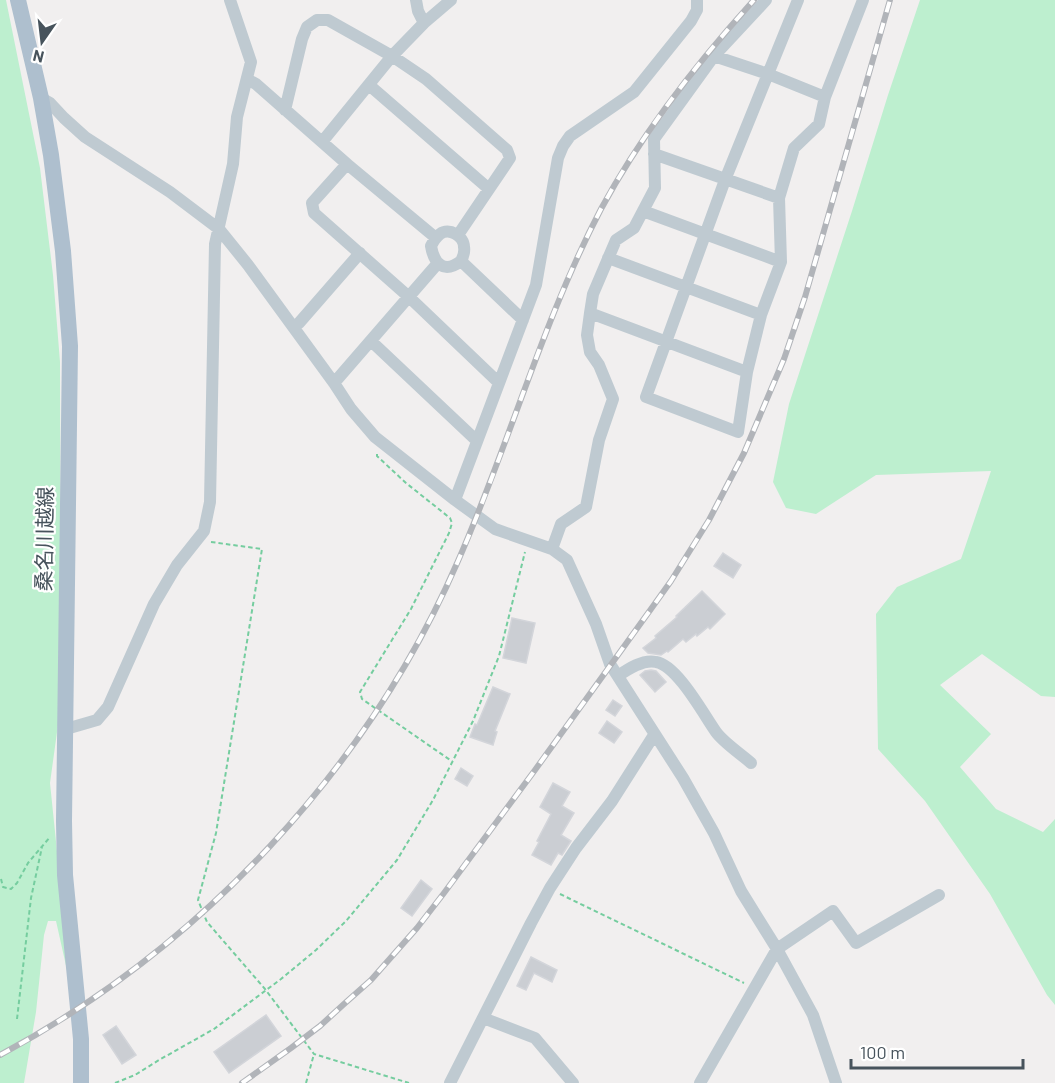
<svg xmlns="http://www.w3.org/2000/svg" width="1055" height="1083" font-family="Barlow,'Noto Sans JP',sans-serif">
	<rect width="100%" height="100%" fill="#f1efef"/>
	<!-- green -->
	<path fill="#bdefcf" d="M 0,0 L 6,0 L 40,168 L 53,275 L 60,362 L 61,703 L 50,783 L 71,988 L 56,921 L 48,921 L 44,935 L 36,1012 L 24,1083 L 0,1083 Z
		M 920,0 L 1055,0 L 1055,697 L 1041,696 L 982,654 L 940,685 L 991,734 L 960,767 L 996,809 L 1043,832 L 1055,819 L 1055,1005 L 1047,995 L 990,894 L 925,801 L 878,749 L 876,614 L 897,587 L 961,559 L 991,471 L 876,475 L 816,514 L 786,508 L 773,482 L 789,404 L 852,211 L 888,95 Z"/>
	<!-- building -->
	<path fill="#cbced3" stroke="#d3d5da" stroke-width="1.5" d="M 723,553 L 741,565 L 733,578 L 714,566 Z
		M 702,591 L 725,614 L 710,629 L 708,627 L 697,636 L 696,634 L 686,642 L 683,639 L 668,652 L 667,651 L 661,655 L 648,653 L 643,648 L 656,638 L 655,636 L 677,617 L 676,616 Z
		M 512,618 L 535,623 L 526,663 L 503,658 Z
		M 651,670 L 656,671 L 666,682 L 655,692 L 640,675 L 645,671 Z
		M 493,687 L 510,694 L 495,731 L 497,732 L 493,745 L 470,737 L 475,724 L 477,725 Z
		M 613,700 L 622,706 L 615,716 L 606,710 Z
		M 607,721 L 622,732 L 614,743 L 599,733 Z
		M 461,768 L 473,776 L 467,786 L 455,779 Z
		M 553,783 L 570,792 L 562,806 L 574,813 L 561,835 L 571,841 L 562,855 L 558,853 L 551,865 L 532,855 L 539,842 L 537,841 L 551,814 L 540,807 Z
		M 421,880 L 432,889 L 412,916 L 401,908 Z
		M 531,957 L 557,970 L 552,982 L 534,973 L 526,990 L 517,986 Z
		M 266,1015 L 281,1036 L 229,1073 L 214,1052 Z
		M 116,1026 L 136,1055 L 122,1064 L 103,1035 Z"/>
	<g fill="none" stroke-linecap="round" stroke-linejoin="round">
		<!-- path -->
		<path stroke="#75cd9f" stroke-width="2" stroke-dasharray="4.5 3" stroke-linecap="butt" d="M 377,454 L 377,456 L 406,483 L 450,518 L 452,523 L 449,533 L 411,609 L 360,692 L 362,699 L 453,762
			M 211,542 L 262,549 L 216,833 L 198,900 L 207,922 L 265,989 L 314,1054 L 409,1083
			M 1,879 L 3,887 L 11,889 L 17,883 L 28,863 L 50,837
			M 560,894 L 744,983
			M 17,1019 L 31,898 L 42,847
			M 115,1083 L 135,1075 L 159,1060 L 214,1029 L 281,979 L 316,950 L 346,921 L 397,860 L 433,800 L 473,721 L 499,656 L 525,552
			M 306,1083 L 314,1054"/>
		<!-- minor -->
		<path stroke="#bfcad1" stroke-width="12" d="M 798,0 L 725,180 L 646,397 L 738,432 L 747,372 L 761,315 L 781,262 L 779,198 L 794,148 L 819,124 L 825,97 L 863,0
			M 424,23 L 451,0
			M 714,56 L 768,74 L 825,97
			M 247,79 L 256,84 L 347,164 L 436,238
			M 369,85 L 489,189
			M 41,98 L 50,103 L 64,118 L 85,137 L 170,192 L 219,229 L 248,265 L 334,383 L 351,409 L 375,437 L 455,500 L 495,529 L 552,549 L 567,560 L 596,624 L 610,664 L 683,778 L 714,833 L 741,891 L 777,949 L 813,1015 L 836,1083
			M 285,110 L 302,39 L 307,27 L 317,20 L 328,20 L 392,56 L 426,79 L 507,150 L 510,158 L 458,235
			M 322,142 L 392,56 L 424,23 L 418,11 L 416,0
			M 654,154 L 779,198
			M 347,164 L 312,203 L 314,213 L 409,297 L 498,382
			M 643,211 L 781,262
			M 608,258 L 761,315
			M 461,261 C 444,274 434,264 431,246 C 433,242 436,237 440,234 C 449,227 464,236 464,247 C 465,252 463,257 461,261 L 523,320
			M 293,327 L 299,323 L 360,253
			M 371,341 L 477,441
			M 747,372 L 590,313 L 593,294 L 616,240 L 634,228 L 655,188 L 654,139 L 714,56 L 766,0
			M 334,383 L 438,263
			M 455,500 L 536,285 L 558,158 L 563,146 L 570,136 L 634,92 L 691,21 L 697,10 L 697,0
			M 552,549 L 561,524 L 586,507 L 599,440 L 613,399 L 599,365 L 590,352 L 587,335 L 590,313
			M 618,676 C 628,669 643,659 656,662 C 677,665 704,715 716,732 C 724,743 741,754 751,763
			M 66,729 L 97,720 L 108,707 L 154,604 L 177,565 L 204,531 L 210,502 L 215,244 L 233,164 L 237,117 L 251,62 L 230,0
			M 483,1018 L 535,1038 L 573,1083
			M 450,1083 L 531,923 L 550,888 L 576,848 L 612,801 L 654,735
			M 700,1083 L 777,949 L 833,911 L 856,943 L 939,895"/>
		<!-- major -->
		<path stroke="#aebfce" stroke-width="16" d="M 18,0 L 41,98 L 51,155 L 63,251 L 70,346 L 64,821 L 65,875 L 81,1039 L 81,1083"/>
		<!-- rail casing -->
		<g stroke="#b1b4b9" stroke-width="6">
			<path id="rail" d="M 0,1055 C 200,948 368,769 458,561 C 509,445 542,322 601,209 C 642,133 696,64 754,0
				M 242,1083 L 291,1048 L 320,1026 L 344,1004 L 371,980 L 417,928 L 444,893 L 535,770 L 651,609 L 671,581 L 709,520 L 744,453 L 784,359 L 805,297 L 890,0"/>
		</g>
		<!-- rail -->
		<use href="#rail" stroke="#fff" stroke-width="4" stroke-dasharray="11" stroke-linecap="butt"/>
	</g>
	<g text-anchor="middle" stroke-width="4.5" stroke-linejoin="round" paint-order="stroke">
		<!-- street labels -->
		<g font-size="21" fill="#47535c" stroke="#fff">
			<text transform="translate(45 539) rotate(-89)" y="7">桑名川越線</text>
		</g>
	</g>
	<!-- north arrow -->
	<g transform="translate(42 42) rotate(194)" stroke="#ffffff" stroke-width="4.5" paint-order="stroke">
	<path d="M0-4.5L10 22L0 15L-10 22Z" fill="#47535c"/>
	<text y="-9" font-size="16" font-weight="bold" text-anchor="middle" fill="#47535c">N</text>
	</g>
	<!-- scale -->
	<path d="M851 1059v9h172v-9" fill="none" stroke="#47535c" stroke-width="3"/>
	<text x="860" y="1059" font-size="18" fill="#47535c" stroke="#ffffff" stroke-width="4.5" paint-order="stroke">100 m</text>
</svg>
